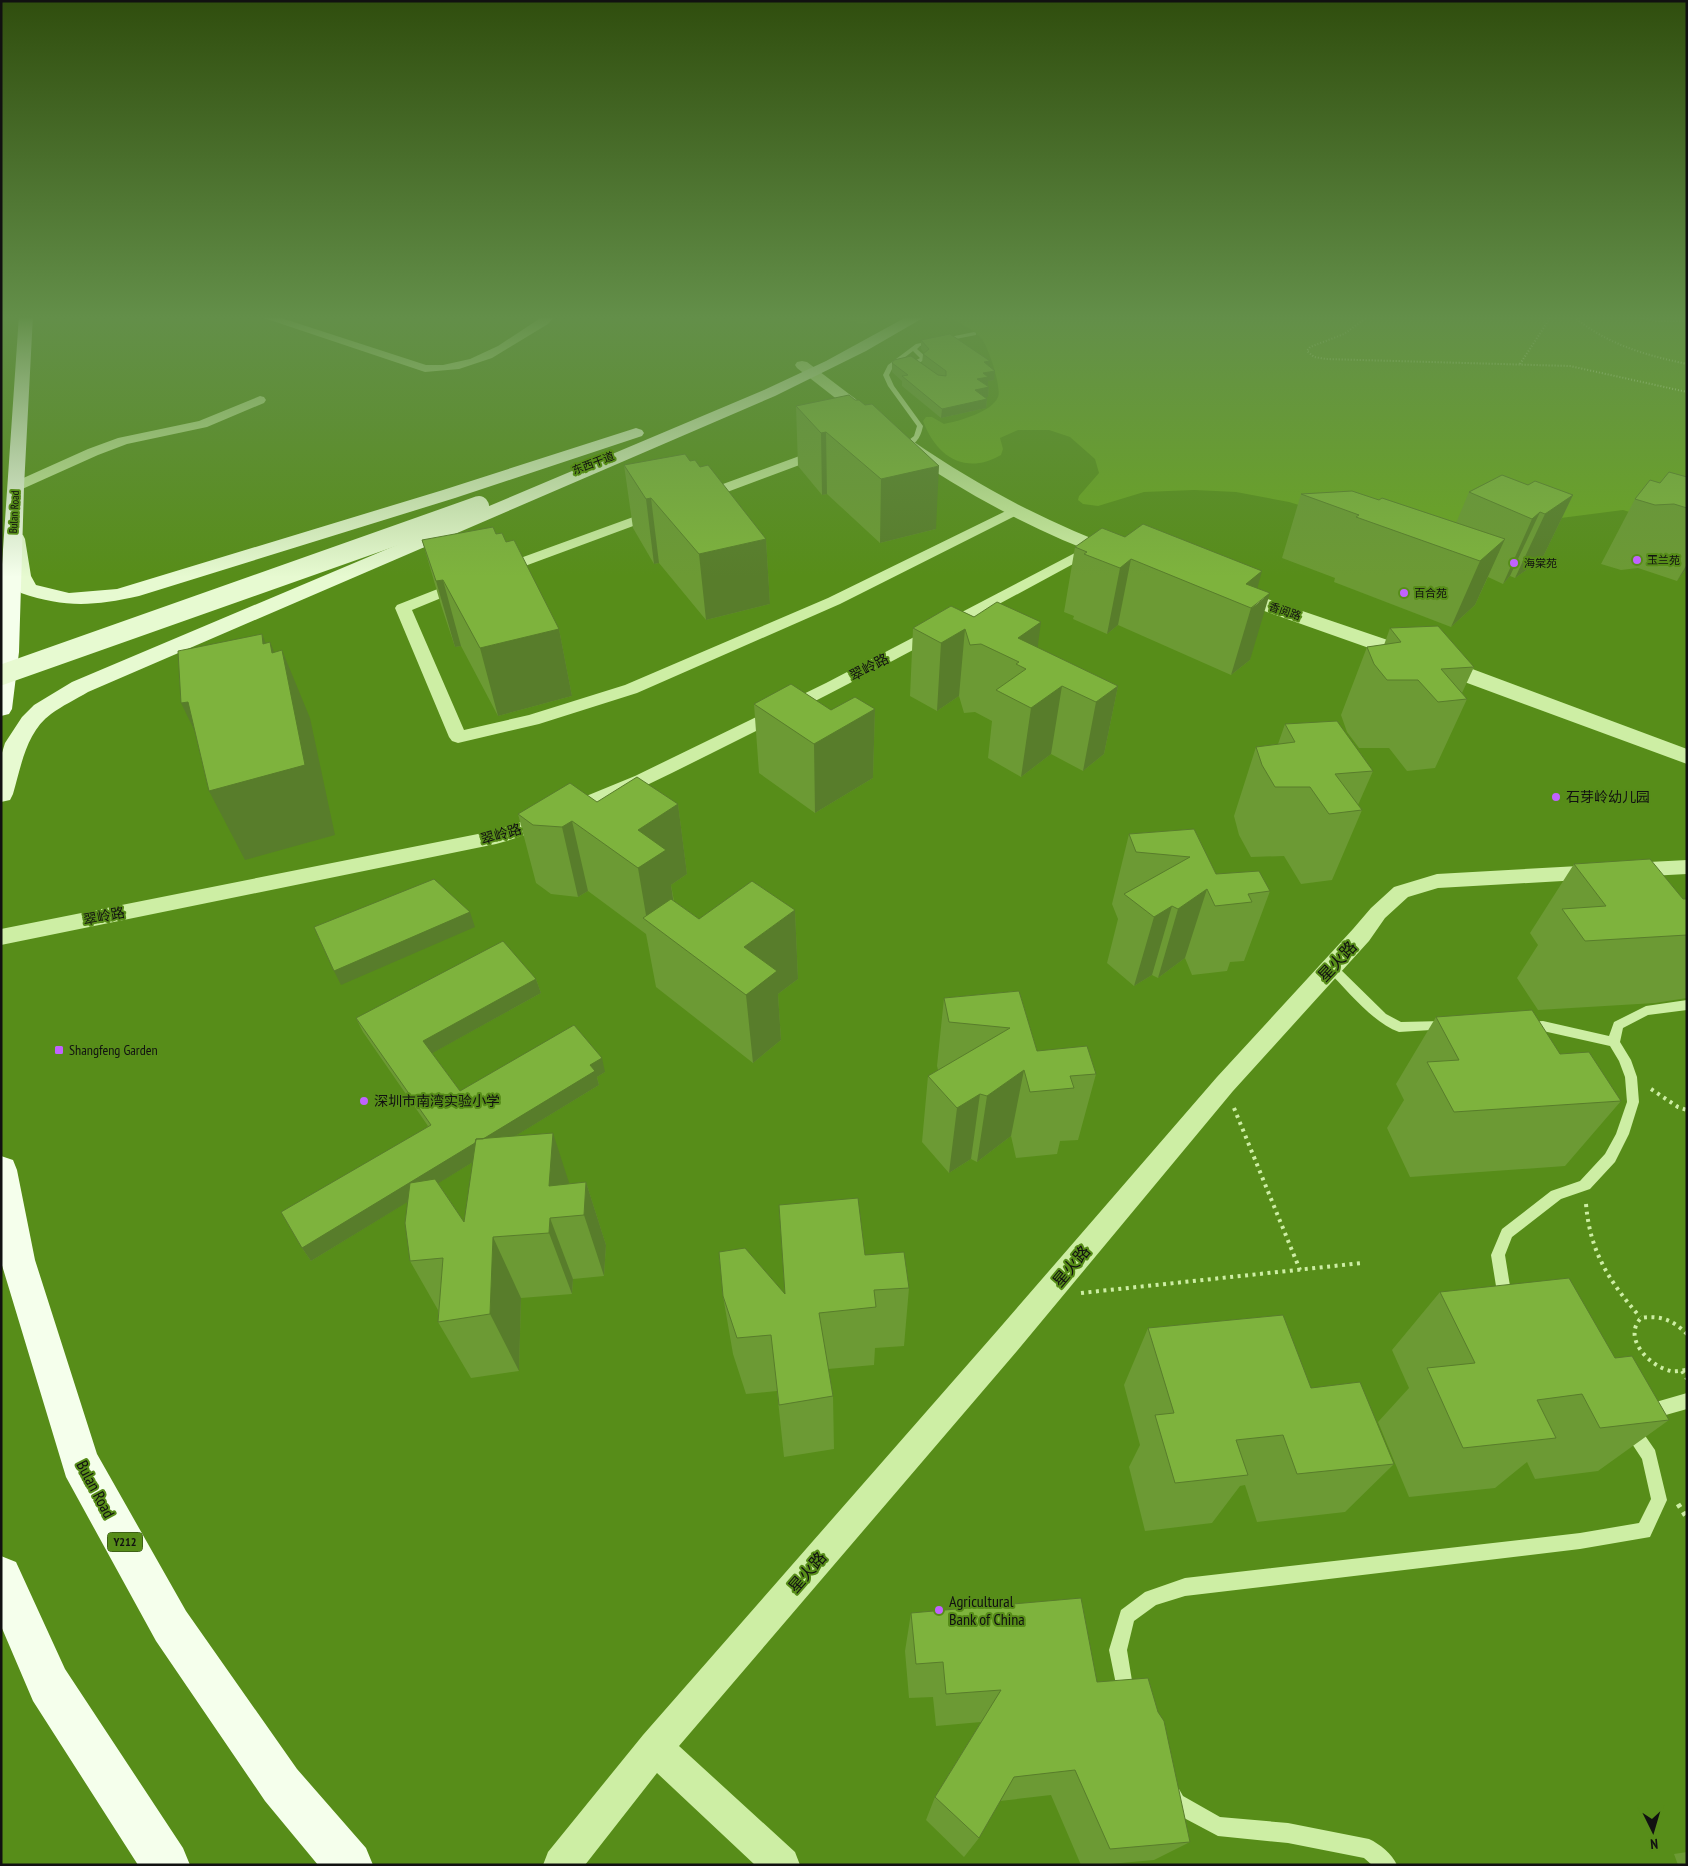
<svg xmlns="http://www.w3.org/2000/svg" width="1688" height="1866" font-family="'PT Sans Narrow','Noto Sans SC',sans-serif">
	<rect width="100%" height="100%" fill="#578d19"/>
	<!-- green -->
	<path fill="#6ba621" d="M 829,315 L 880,315 L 864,324 Z
		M 954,315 L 1687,315 L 1687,530 L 1623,510 L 1407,538 L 1289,502 L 1236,492 L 1194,490 L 1144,492 L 1098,506 L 1083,504 L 1078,500 L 1079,496 L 1099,473 L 1095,459 L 1070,437 L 1049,430 L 1018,430 L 1000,438 L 1003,449 L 1001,455 C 965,476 936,456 923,421 L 926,417 L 932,417 L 944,424 C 959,421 992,412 998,397 C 1002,388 988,345 981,338 C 971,328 961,323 948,318 Z"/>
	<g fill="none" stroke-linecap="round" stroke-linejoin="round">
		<!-- path-far2 -->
		<path stroke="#cdeea4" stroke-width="2" stroke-dasharray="1 2" stroke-linecap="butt" d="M 1380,315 L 1366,318 L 1344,334 L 1310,347 L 1307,351 L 1314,357 L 1326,359 L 1570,366 L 1687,392
			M 1572,315 C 1605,344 1645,355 1687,364
			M 1629,315 L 1656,321 L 1687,321
			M 1520,364 L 1552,315"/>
		<!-- path-far1 -->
		<path stroke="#cdeea4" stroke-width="4" stroke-dasharray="3 4.5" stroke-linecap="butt" d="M 1651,1089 L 1678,1107 L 1687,1110
			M 1234,1108 L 1300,1270
			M 1586,1204 C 1590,1252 1609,1281 1640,1317
			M 1081,1293 L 1362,1263
			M 1687,1334 C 1673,1320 1660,1315 1641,1318 C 1622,1338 1649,1366 1671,1371 C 1676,1372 1682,1370 1687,1370
			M 1682,1371 L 1687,1379"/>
		<!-- path -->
		<path stroke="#cdeea4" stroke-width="5" stroke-dasharray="4 5.5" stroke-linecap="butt" d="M 1678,1504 L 1687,1518"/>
		<!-- service -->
		<path fill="#cdeea4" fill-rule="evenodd" d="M 974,332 L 976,333 L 976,335 L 920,346 L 917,349 L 926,357 L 926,359 L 917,364 L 913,364 L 913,362 L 920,358 L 913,351 L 904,358 L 907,360 L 906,361 L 893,367 L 889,375 L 894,386 L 923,426 C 921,436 916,447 904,446 L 904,444 L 914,436 L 917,426 L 888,386 L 883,375 L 888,365 L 916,344 Z
			M 1331,963 L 1335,964 L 1386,1014 L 1401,1022 L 1443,1021 L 1447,1023 L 1449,1026 L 1447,1029 L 1399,1032 C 1373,1023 1347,990 1327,970 L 1325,967 L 1327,964 Z
			M 1687,1000 L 1687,1010 L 1648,1015 L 1623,1028 L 1620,1042 L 1631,1060 L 1637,1077 L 1639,1102 L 1629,1134 L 1615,1162 L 1590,1189 L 1561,1199 L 1512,1237 L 1505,1255 L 1510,1286 L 1515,1297 L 1513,1302 L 1508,1304 L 1503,1302 L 1496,1286 L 1491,1255 L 1502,1229 L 1551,1191 L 1580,1181 L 1605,1154 L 1616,1134 L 1627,1102 L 1625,1077 L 1619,1061 L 1610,1046 L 1543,1031 L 1523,1028 L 1521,1025 L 1523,1022 L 1543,1021 L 1609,1036 L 1614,1022 L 1646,1006 Z
			M 1687,1393 L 1687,1409 L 1648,1420 L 1642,1418 L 1640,1412 L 1642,1406 Z
			M 1631,1422 L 1637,1424 L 1655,1450 L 1667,1500 L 1650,1537 L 1580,1549 L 1185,1596 L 1156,1605 L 1134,1621 L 1127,1650 L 1134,1693 L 1131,1699 L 1125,1702 L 1119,1699 L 1109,1650 L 1121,1610 L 1145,1592 L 1185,1578 L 1580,1533 L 1639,1523 L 1651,1499 L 1642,1459 L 1623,1430 L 1625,1424 Z
			M 1172,1786 L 1179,1789 L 1183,1796 L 1220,1817 L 1288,1823 L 1369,1839 C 1380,1844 1392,1854 1397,1865 L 1372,1865 L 1364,1858 L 1288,1843 L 1218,1836 L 1169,1810 L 1162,1796 L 1165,1789 Z"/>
		<!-- minor -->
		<path fill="#cdeea4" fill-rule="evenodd" d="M 255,315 L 272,315 L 426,365 L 443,365 L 470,359 L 498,346 L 545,315 L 556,315 L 548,324 L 492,358 L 459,369 L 425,372 Z
			M 260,396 L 264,397 L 266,400 L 264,403 L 207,427 L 127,444 L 98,455 L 20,490 L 10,490 L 8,487 L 10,484 L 88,449 L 118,438 L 199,421 Z
			M 824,447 L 831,451 L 829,454 L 703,501 L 693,501 L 691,498 L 693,495 Z
			M 1014,507 L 1019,508 L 1021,511 L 1019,514 L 840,604 L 637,693 L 539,724 L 458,743 L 452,741 L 449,737 L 395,608 L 397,605 L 458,581 L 468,581 L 471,584 L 468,587 L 412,610 L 464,730 L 529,715 L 625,685 L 828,598 Z
			M 658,508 L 665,512 L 663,515 L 503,574 L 493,574 L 490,571 L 493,568 Z
			M 1094,543 L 1099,544 L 1101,547 L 1099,550 C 977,616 856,682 732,743 C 656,781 578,821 496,844 L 1,945 L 1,929 L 493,831 L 540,815 L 635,776 L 826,683 Z
			M 1687,860 L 1687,874 L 1630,877 L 1623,875 L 1620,870 L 1623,865 L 1630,863 Z
			M 1597,865 L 1604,867 L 1607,872 L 1604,877 L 1597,879 L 1438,888 L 1408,897 L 1385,918 L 1369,941 L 1233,1091 L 1017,1351 L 679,1746 L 795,1852 L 800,1865 L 755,1865 L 657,1773 L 585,1865 L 543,1865 L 548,1852 L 643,1735 L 997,1331 L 1217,1077 L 1353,929 L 1371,908 L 1394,887 L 1437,874 Z"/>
		<!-- tertiary -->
		<path fill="#cdeea4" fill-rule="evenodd" d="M 802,361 L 807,362 L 878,416 L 880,419 L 878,422 L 866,422 L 797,368 L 795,365 L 797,362 Z
			M 908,441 L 914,442 C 980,487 1049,524 1125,551 L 1128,555 L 1125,559 L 1118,561 L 1111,559 C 1036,532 968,495 902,450 L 900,446 L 902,442 Z
			M 1232,587 L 1467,667 L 1687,749 L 1687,764 L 1451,677 L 1225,597 L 1222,593 L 1225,589 Z"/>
		<!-- secondary -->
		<path fill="#e7fad1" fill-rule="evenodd" d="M 910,315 L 928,315 L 866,351 L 775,396 L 88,692 C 76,699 62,706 51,714 C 26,732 21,767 13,794 L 10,800 L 1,802 L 1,756 L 5,743 L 22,717 L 34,705 L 72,682 L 764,390 L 826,361 Z
			M 636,428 L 642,430 L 644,433 L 642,436 L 455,498 L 139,596 C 94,606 65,608 21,593 L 11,576 L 7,539 L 9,535 L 16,533 L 23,535 L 25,539 L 31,576 L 36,585 L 69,593 L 117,589 L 443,490 Z"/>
		<!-- primary -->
		<path fill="#f5ffec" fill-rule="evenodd" d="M 19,315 L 33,315 L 24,487 L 19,652 L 12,709 L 9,714 L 1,716 L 1,579 Z
			M 1,1156 L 13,1160 L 17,1170 L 35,1260 L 97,1454 L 186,1611 L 297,1769 L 366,1848 L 373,1865 L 318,1865 L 265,1801 L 156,1641 L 66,1477 L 1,1262 Z
			M 1,1556 L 16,1562 L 65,1669 L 183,1848 L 190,1865 L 138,1865 L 33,1701 L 1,1626 Z"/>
		<!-- secondary-bridge -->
		<path stroke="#e7fad1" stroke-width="20" d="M 1,675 L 479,506"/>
	</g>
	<!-- wall -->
	<path fill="#6c9a34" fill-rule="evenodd" d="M 921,340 L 989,366 L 994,380 L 988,381 L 988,386 L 989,387 L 988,397 L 985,397 L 987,399 L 986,408 L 941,418 L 902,386 L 902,381 L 892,372 L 892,363 L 938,375 L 922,363 L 923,354 L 924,353 L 921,349 Z
		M 855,400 L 936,529 L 880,543 L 827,494 L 822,495 L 798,466 L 796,406 Z
		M 690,461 L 700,467 L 766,539 L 770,604 L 706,620 L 659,563 L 654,564 L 633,528 L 624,465 Z
		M 1687,477 L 1687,568 L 1677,581 L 1638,568 L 1621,570 L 1601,564 L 1635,499 L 1660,483 Z
		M 1528,485 L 1573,495 L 1542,559 L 1515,578 L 1510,576 L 1503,584 L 1488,577 L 1475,605 L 1451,627 L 1334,582 L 1335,578 L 1282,558 L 1301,494 L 1379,500 L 1456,523 L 1469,492 Z
		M 496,534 L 506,542 L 559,629 L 572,696 L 498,716 L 461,646 L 455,647 L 441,605 L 422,540 Z
		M 1075,547 L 1257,588 L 1250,660 L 1231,675 L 1118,625 L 1107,634 L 1073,619 L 1074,616 L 1064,612 Z
		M 951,606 L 1118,686 L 1104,754 L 1083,771 L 1051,754 L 1021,777 L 988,758 L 992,721 L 975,712 L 964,713 L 959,696 L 937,711 L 910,696 L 913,628 Z
		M 1390,628 L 1474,667 L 1462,693 L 1467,699 L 1435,768 L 1407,771 L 1389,748 L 1359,748 L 1347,732 L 1341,715 L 1367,647 L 1384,645 Z
		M 754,704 L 831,710 L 875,709 L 873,778 L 815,813 L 759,773 Z
		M 1285,724 L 1373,771 L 1358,805 L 1362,810 L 1332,880 L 1301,884 L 1284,856 L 1251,857 L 1239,835 L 1234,816 L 1256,747 L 1278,744 Z
		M 597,802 L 678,804 L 687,874 L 671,885 L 674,901 L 699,919 L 795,910 L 798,979 L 778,994 L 781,1040 L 753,1063 L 656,987 L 646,934 L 588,891 L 578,897 L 551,894 L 536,883 L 518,814 Z
		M 1194,829 L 1216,874 L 1270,891 L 1244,961 L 1230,962 L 1227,971 L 1192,975 L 1185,958 L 1158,978 L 1152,975 L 1134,986 L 1107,963 L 1118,919 L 1112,904 L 1129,834 Z
		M 1574,864 L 1683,899 L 1687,899 L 1687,998 L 1655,1003 L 1538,1010 L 1517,978 L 1538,945 L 1530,933 Z
		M 536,979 L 541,993 L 432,1053 L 460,1091 L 605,1072 L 597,1077 L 599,1085 L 515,1136 L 570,1184 L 586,1182 L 606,1245 L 604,1276 L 573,1279 L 572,1294 L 521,1298 L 519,1371 L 471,1378 L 438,1322 L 438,1310 L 410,1261 L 407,1202 L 311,1261 L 302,1248 L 428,1126 L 363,1032 L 356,1018 ZM 473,1162 L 464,1222 L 438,1183 Z
		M 1019,991 L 1037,1051 L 1096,1074 L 1078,1140 L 1060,1141 L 1057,1154 L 1016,1158 L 1011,1136 L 977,1162 L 971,1159 L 949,1173 L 922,1142 L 928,1076 L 938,1070 L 937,1066 L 944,998 Z
		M 1436,1017 L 1560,1054 L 1621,1101 L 1565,1166 L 1410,1177 L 1387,1128 L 1404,1100 L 1396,1084 Z
		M 865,1255 L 909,1288 L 904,1346 L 875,1348 L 874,1365 L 828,1369 L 833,1396 L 834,1449 L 784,1457 L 777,1391 L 746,1394 L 733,1354 L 723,1296 L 785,1294 Z
		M 1440,1292 L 1615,1358 L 1669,1420 L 1598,1471 L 1535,1479 L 1527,1462 L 1495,1488 L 1409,1497 L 1378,1422 L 1409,1388 L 1392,1350 Z
		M 1148,1328 L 1311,1388 L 1394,1464 L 1345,1512 L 1257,1522 L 1245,1485 L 1240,1486 L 1212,1523 L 1145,1531 L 1129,1467 L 1140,1445 L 1124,1385 Z
		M 911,1613 L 1097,1682 L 1190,1842 L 1154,1860 L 1099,1865 L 1081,1865 L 1051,1795 L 1000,1801 L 979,1838 L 964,1857 L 926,1820 L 935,1797 L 981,1722 L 936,1726 L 933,1697 L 909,1698 L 905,1651 Z
		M 1687,1852 L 1687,1865 L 1678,1865 L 1674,1854 Z"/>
	<!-- shaded-wall -->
	<path fill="#587d2b" d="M 990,361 L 989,370 L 984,362 Z
		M 995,371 L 994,380 L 988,381 L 988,386 L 977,379 L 983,373 Z
		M 989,387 L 988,397 L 974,400 L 975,390 Z
		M 987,399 L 986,408 L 941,418 L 942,409 Z
		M 826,432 L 827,494 L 822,495 L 821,433 Z
		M 939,466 L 936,529 L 880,543 L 881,479 Z
		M 1573,495 L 1542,559 L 1515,578 L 1545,514 Z
		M 651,498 L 659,563 L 654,564 L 646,499 Z
		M 1540,512 L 1510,576 L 1503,584 L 1532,519 Z
		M 766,539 L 770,604 L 706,620 L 699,554 Z
		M 1505,539 L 1475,605 L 1451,627 L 1480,561 Z
		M 1131,559 L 1118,625 L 1107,634 L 1120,568 Z
		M 1687,564 L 1687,568 L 1677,581 Z
		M 1262,571 L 1252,608 L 1270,593 L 1250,660 L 1231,675 L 1251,608 L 1246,584 Z
		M 443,580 L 461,646 L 455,647 L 436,581 Z
		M 1041,622 L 1032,690 L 1018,638 Z
		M 559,629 L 572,696 L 498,716 L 480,648 Z
		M 965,629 L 959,696 L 937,711 L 941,643 Z
		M 262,634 L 290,701 L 263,644 Z
		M 270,642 L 290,691 L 282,650 L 310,718 L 335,835 L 245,860 L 209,791 L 272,653 Z
		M 1062,686 L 1051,754 L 1021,777 L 1031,708 Z
		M 1118,686 L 1104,754 L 1083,771 L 1096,702 Z
		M 188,702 L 215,772 L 181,703 Z
		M 875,709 L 873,778 L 815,813 L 814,744 Z
		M 678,804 L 687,874 L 671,885 L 676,919 L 647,921 L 638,868 L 638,830 Z
		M 572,821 L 588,891 L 578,897 L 562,827 Z
		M 1207,889 L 1185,958 L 1158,978 L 1178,909 Z
		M 1172,906 L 1152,975 L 1134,986 L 1154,917 Z
		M 795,910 L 798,979 L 778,994 L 781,1040 L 753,1063 L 746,995 L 744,947 Z
		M 470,912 L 475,927 L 341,985 L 334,971 Z
		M 536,979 L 541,993 L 429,1055 L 423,1041 Z
		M 602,1058 L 605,1072 L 597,1077 L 599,1085 L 311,1261 L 302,1248 Z
		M 1024,1070 L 1011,1136 L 977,1162 L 987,1096 Z
		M 980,1094 L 971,1159 L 949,1173 L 957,1108 Z
		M 553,1133 L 574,1198 L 549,1186 Z
		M 586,1182 L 606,1245 L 604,1276 L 584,1215 Z
		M 550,1218 L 573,1279 L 572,1294 L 549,1233 Z
		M 493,1237 L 521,1298 L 519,1371 L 490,1314 Z"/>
	<!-- building -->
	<path fill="#7eb33d" stroke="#587d2b" d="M 950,334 L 990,361 L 984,362 L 995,371 L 983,373 L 988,377 L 977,379 L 989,387 L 975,390 L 987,399 L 942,409 L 902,376 L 908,375 L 892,363 L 894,360 L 911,356 L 938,375 L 946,376 L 946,371 L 923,354 L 929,349 L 921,340 Z
		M 849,395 L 855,400 L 859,400 L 865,405 L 872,404 L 939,466 L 881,479 L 826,432 L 821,433 L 796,406 Z
		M 685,454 L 690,461 L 695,460 L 700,467 L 708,465 L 766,539 L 699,554 L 651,498 L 646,499 L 624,465 Z
		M 1669,472 L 1687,477 L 1687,508 L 1674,504 L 1655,505 L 1635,499 L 1650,480 L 1660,483 Z
		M 1502,475 L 1528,485 L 1535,481 L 1573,495 L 1545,514 L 1540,512 L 1532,519 L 1469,492 Z
		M 1352,491 L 1379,500 L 1382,498 L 1505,539 L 1480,561 L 1356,517 L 1359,515 L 1301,494 Z
		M 1143,524 L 1262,571 L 1246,584 L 1270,593 L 1251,608 L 1131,559 L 1120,568 L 1084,554 L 1087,552 L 1075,547 L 1102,528 L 1125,537 Z
		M 493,527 L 496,534 L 502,533 L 506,542 L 514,540 L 559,629 L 480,648 L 443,580 L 436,581 L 422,540 Z
		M 997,602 L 1041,622 L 1018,638 L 1118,686 L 1096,702 L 1062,686 L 1031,708 L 996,690 L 1026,669 L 1016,664 L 1019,662 L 981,644 L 970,645 L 965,629 L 941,643 L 913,628 L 951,606 L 974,617 Z
		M 1438,626 L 1474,667 L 1441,669 L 1467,699 L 1438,702 L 1418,680 L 1387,680 L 1374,664 L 1367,647 L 1401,642 L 1390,628 Z
		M 262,634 L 263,644 L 270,642 L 272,653 L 282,650 L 305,765 L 209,791 L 188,702 L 181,703 L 178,651 Z
		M 791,684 L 831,710 L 855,697 L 875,709 L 814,744 L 754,704 Z
		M 1337,721 L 1373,771 L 1335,774 L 1362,810 L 1329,814 L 1310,787 L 1275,787 L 1262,765 L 1256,747 L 1295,742 L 1285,724 Z
		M 637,777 L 678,804 L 638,830 L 666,850 L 638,868 L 572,821 L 562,827 L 533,825 L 518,814 L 570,783 L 597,802 Z
		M 1194,829 L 1216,874 L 1259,871 L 1270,891 L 1248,894 L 1252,902 L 1215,906 L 1207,889 L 1178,909 L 1172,906 L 1154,917 L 1124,894 L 1190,857 L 1136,852 L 1129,834 Z
		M 1650,859 L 1683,899 L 1687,899 L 1687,935 L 1585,941 L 1562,909 L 1606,906 L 1574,864 Z
		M 434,879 L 470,912 L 334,971 L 314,927 Z
		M 752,881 L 795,910 L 744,947 L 777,971 L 746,995 L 643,918 L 671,899 L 699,919 Z
		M 503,941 L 536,979 L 423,1041 L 460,1091 L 574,1025 L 602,1058 L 590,1065 L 595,1071 L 483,1139 L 476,1139 L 475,1143 L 302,1248 L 281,1212 L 431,1125 L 356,1018 Z
		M 1019,991 L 1037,1051 L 1087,1046 L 1096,1074 L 1070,1076 L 1074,1088 L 1030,1092 L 1024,1070 L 987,1096 L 980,1094 L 957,1108 L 928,1076 L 1010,1028 L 949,1022 L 944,998 Z
		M 1532,1010 L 1560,1054 L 1589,1052 L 1621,1101 L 1454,1112 L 1427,1062 L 1459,1060 L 1436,1017 Z
		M 553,1133 L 549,1186 L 586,1182 L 584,1215 L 550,1218 L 549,1233 L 493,1237 L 490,1314 L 438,1322 L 443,1258 L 410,1261 L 405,1223 L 410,1183 L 435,1179 L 464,1222 L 476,1139 Z
		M 858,1198 L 865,1255 L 904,1252 L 909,1288 L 874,1290 L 876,1307 L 819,1313 L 833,1396 L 779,1405 L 771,1335 L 737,1338 L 723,1296 L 719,1252 L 745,1248 L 785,1294 L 779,1205 Z
		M 1569,1278 L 1615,1358 L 1632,1356 L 1669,1420 L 1600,1428 L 1582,1394 L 1537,1400 L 1556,1438 L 1463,1448 L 1427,1368 L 1475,1363 L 1440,1292 Z
		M 1283,1315 L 1311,1388 L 1360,1382 L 1394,1464 L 1297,1474 L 1283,1435 L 1236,1440 L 1248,1475 L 1175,1483 L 1155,1415 L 1174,1413 L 1148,1328 Z
		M 1081,1598 L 1097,1682 L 1148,1678 L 1158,1712 L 1164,1721 L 1190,1842 L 1110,1849 L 1075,1770 L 1014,1777 L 979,1838 L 935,1797 L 1001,1690 L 946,1694 L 943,1662 L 916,1664 L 911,1613 Z"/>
	<!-- sky -->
	<linearGradient id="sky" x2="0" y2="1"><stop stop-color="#304e0e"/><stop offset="0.55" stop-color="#638f49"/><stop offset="1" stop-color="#638f49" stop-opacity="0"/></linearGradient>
	<rect width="1688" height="577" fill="url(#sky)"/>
	<!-- markers -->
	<g fill="#c162ff" stroke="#578d19" stroke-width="2">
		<circle cx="1637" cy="560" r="5"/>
		<circle cx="1514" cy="563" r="5"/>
		<circle cx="1404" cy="593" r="5"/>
		<circle cx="1556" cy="797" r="5"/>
		<rect x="54" y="1045" width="10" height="10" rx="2.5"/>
		<circle cx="364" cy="1101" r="5"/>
		<circle cx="939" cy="1610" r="5"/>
	</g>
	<g text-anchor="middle" stroke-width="4" stroke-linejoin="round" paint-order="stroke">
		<!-- far-street labels -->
		<g font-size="11" fill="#111" stroke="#578d19">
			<text transform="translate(593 463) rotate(-21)" y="4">东西干道</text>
			<text transform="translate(14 512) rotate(-87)" y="4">Bulan Road</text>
			<text transform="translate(1285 611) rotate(19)" y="4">香阅路</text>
		</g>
		<!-- far-poi labels -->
		<g font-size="11" fill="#111" stroke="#578d19" text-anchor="start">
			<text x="1647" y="564">玉兰苑</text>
			<text x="1524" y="567">海棠苑</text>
			<text x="1414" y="597">百合苑</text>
		</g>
		<!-- shield labels -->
		<rect fill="#578d19" stroke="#263613" stroke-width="1" x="107.5" y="1532.5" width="35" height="19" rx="4"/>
		<g font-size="12" font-weight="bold" fill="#111">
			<text x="125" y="1546">Y212</text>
		</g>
		<!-- street labels -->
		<g font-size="14" fill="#111" stroke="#578d19">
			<text transform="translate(869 667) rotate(-28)" y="5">翠岭路</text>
			<text transform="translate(501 834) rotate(-16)" y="5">翠岭路</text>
			<text transform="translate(104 916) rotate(-11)" y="5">翠岭路</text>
		</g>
		<!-- poi labels -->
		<g font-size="14" fill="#111" stroke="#578d19" text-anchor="start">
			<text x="1566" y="802">石芽岭幼儿园</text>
			<text x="69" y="1055">Shangfeng Garden</text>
			<text x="374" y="1106">深圳市南湾实验小学</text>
		</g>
		<!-- near-street labels -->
		<g font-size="16" fill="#111" stroke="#578d19">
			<text transform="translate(1337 961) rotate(-47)" y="6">星火路</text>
			<text transform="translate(1071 1266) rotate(-50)" y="6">星火路</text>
			<text transform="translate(96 1489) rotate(62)" y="6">Bulan Road</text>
			<text transform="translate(807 1572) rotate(-49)" y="6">星火路</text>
		</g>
		<!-- near-poi labels -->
		<g font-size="16" fill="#111" stroke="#578d19" text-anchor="start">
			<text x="949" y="1607">Agricultural<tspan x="949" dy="18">Bank of China</tspan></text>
		</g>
	</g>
	<!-- border -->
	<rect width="1688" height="1866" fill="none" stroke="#111111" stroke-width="5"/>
	<!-- north arrow -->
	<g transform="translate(1653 1831) rotate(175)" stroke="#578d19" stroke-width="4" paint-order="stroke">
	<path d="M0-4L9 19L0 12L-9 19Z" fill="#111111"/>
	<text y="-8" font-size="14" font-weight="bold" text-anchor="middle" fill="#111111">N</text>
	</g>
</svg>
